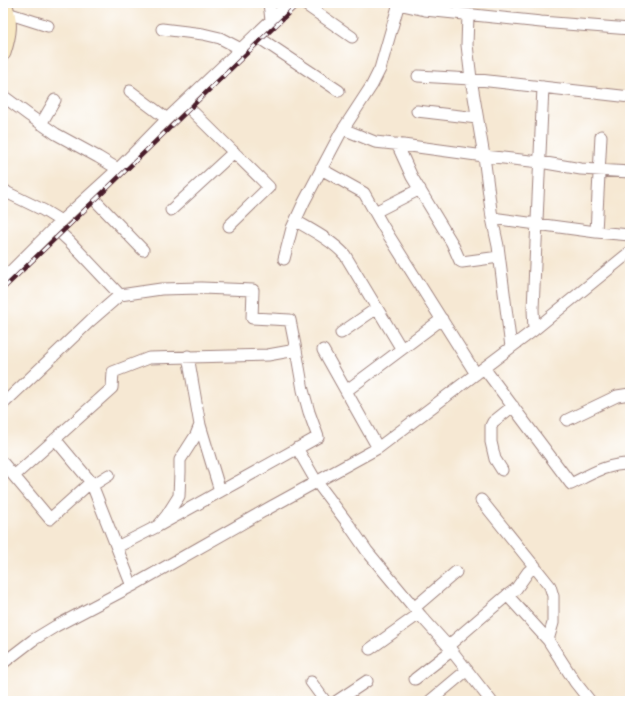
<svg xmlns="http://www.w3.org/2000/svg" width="633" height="704" font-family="'IM FELL Double Pica',serif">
	<rect width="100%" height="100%" fill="#fff"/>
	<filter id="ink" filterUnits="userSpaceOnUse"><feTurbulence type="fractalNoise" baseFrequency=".025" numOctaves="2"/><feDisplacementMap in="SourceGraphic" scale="8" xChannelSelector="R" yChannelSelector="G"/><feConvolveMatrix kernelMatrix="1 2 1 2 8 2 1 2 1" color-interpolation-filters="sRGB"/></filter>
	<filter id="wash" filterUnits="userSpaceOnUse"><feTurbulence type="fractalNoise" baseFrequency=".012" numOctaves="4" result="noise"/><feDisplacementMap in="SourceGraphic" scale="16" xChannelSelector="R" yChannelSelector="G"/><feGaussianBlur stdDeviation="0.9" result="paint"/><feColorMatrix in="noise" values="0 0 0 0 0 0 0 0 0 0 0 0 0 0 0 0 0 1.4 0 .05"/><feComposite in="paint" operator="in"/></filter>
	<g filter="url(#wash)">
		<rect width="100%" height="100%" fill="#f6e8d3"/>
	</g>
	<g filter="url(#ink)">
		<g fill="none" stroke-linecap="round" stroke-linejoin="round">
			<!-- street casing -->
			<g stroke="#a0847f" stroke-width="13">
				<path id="street" d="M 269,3 L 271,20
					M 303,3 L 352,37
					M 398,4 L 425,10 L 541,22 L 630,29
					M 7,13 L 48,26
					M 468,15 L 467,45 L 471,79 L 484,156 L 492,218 L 498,246 L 511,347
					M 162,29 L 203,34 L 220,38 L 241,49
					M 255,35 L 339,91
					M 418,76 L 471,79 L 630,97
					M 130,91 L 167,119
					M 3,96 L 30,116 L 56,134 L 98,157 L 118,169
					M 184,103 L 269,187 L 229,226
					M 417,111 L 477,118
					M 41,124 L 55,100
					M 343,129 L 375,142 L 403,145 L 484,156 L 540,162 L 581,169 L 630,172
					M 397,144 L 412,177 L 452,243 L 460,261 L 462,262 L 499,257
					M 321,169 L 364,193 L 384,228 L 476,374
					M 3,189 L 8,193 L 43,210 L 61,221
					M 90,195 L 143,250
					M 171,210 L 234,152
					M 375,212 L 420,189
					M 492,218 L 596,232 L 630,235
					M 296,221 C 313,231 331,240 345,255 L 401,348
					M 55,228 L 70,242 L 120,295
					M 596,232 L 601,136
					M 284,259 L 292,228 L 304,202 L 340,134 L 372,85 L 380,69 L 399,3
					M 3,279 L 61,221 L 118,169 L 167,119 L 289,3
					M 534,330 L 533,309 L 543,87
					M 341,333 L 377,308
					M 323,350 L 378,448
					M 484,368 L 571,484 C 591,474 606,464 630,464
					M 346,391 L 442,319
					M 3,404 L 90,321 L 120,295 L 161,289 L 201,288 L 253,290 L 252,318 L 290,320 L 296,350 L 303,390 L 309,412 L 318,437 L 158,526
					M 567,420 L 617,396 L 630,394
					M 200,425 L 220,491
					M 55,439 L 91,482 L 132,586
					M 297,448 L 316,481 L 349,525 L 367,551 L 421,616 L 448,646 L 491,701
					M 3,463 L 50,519 L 91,482
					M 502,470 L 495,459 L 491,442 L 491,426 L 493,422 L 513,406
					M 14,476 L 112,388 L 113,372 L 149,358 L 268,355 L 296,350
					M 93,485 L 109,475
					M 481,500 L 550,586 L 553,596 L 553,623 L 548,640
					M 117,547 L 158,526 L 167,515 L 179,496 L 180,472 L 180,460 L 196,435 L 200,425 L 188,356
					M 507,595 L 548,640 L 575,682 L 590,701
					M 414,608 L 456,572
					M 448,646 L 505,597 L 516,589 L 528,572 L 535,566
					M 370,649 L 419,614
					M 3,663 L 33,640 L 56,626 L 132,586 L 269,508 L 378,448 L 534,330 L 630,252
					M 415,679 L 451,651
					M 311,682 L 325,701
					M 337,701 L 367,681
					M 430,701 L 467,670"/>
			</g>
			<!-- secondary casing -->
			<g stroke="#a0847f" stroke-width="17">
				<path id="secondary" d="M 3,53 C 9,34 11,22 4,3"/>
			</g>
			<!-- street -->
			<use href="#street" stroke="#fff" stroke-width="11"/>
			<!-- secondary -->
			<use href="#secondary" stroke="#f8e8c3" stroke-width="15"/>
			<!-- rail casing -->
			<g stroke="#4a1f2b" stroke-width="4.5">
				<path id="rail" d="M 3,289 L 299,3"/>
			</g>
			<!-- rail -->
			<use href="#rail" stroke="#fff" stroke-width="3" stroke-dasharray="9" stroke-linecap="butt"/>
		</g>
	</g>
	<!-- margin -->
	<rect width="633" height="704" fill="none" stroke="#fff" stroke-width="16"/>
</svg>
